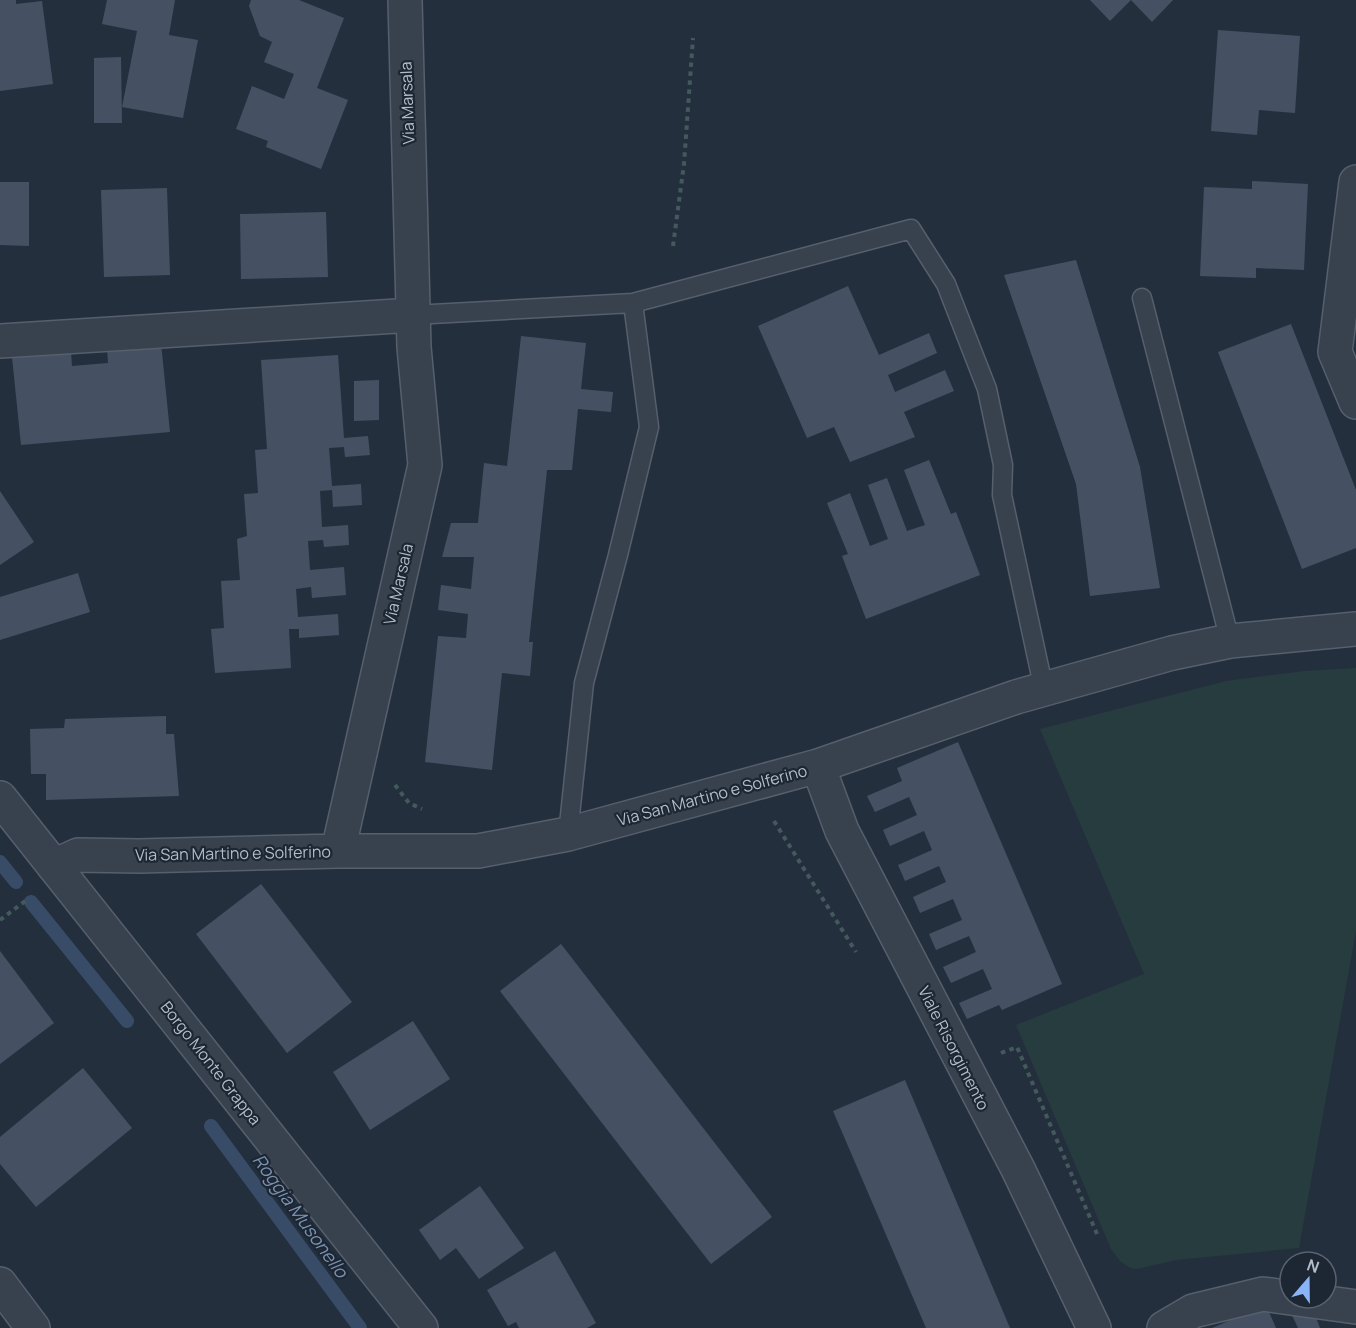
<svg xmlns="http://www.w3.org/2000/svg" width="1356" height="1328" font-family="Manrope,sans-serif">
	<rect width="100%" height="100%" fill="#242f3e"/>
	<!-- green -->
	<path fill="#263c3f" d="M 1356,668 L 1356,931 L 1299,1248 L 1176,1260 L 1137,1269 L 1130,1268 L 1120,1261 L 1111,1249 L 1016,1025 L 1144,974 L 1040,729 L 1226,681 L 1304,671 Z"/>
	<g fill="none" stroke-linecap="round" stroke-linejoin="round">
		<!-- stream -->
		<path stroke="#394c67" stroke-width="14" d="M 0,862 L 16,882
			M 31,902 L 127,1021
			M 211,1126 L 360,1328"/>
	</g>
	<!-- building -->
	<path fill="#455162" d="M 0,0 L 16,0 L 16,4 L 42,1 L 53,84 L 0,91 Z
		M 107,0 L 175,0 L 169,35 L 198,40 L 183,118 L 122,107 L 137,31 L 102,24 Z
		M 251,0 L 299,0 L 344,18 L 317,88 L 348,100 L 321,169 L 266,147 L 268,141 L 236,129 L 252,86 L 284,99 L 294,74 L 264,62 L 272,42 L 260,36 L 249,6 Z
		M 1090,0 L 1173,0 L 1152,22 L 1131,0 L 1110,21 Z
		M 1218,30 L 1300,36 L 1295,113 L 1259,110 L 1257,135 L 1211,131 Z
		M 121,57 L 122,123 L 94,123 L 94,58 Z
		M 1252,181 L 1308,184 L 1304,270 L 1256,268 L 1256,278 L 1200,276 L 1204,187 L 1252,189 Z
		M 0,182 L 29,182 L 29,246 L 0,245 Z
		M 167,188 L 170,275 L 104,277 L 101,190 Z
		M 326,212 L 328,277 L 241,279 L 240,214 Z
		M 1076,260 L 1140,467 L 1160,588 L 1090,596 L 1076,484 L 1004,275 Z
		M 848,286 L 879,355 L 929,333 L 937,353 L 888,375 L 895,392 L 945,370 L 954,391 L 904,412 L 915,437 L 850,462 L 834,427 L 807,438 L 758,326 Z
		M 1291,324 L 1356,490 L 1356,548 L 1302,569 L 1218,352 Z
		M 521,336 L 586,343 L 581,389 L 613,392 L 611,412 L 578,409 L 572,470 L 547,470 L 529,642 L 533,642 L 530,676 L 502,673 L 492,770 L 425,762 L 438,636 L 466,638 L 468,614 L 438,610 L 441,585 L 471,589 L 474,557 L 442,557 L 451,523 L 478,523 L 484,463 L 507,466 Z
		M 161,343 L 170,432 L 21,445 L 12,357 L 71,352 L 72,366 L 108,363 L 107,348 Z
		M 338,355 L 344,438 L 368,436 L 370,455 L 345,457 L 344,447 L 329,448 L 332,486 L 361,484 L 362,505 L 333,507 L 332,490 L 320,491 L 322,527 L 348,525 L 349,545 L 324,547 L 323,540 L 308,541 L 310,570 L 344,567 L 346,595 L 312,598 L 311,587 L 296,589 L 298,617 L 338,614 L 339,635 L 299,638 L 299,629 L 289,629 L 291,668 L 215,673 L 211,629 L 224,628 L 221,581 L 240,580 L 237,539 L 247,536 L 244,494 L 258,493 L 255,450 L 267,449 L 261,360 Z
		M 379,380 L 379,420 L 354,421 L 354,381 Z
		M 929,460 L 951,514 L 956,512 L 980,575 L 866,619 L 842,556 L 848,554 L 827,503 L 850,493 L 870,546 L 888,539 L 868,485 L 887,478 L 907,531 L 925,525 L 904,470 Z
		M 0,491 L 34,542 L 0,565 Z
		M 78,573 L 90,612 L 0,640 L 0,597 Z
		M 166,716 L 166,734 L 174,734 L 179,796 L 46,800 L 46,774 L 31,774 L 30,729 L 64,728 L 65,719 Z
		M 958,742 L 1062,984 L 1002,1010 L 999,1005 L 967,1019 L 959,1003 L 992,989 L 983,969 L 951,983 L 943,967 L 976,952 L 969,936 L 936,950 L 929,934 L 962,920 L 953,899 L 920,913 L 913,897 L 946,882 L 939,866 L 905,881 L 898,865 L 932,850 L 924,831 L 890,846 L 883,830 L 917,815 L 909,797 L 875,812 L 867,796 L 902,781 L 897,768 Z
		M 261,884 L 352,1002 L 287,1053 L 196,934 Z
		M 561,944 L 772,1217 L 711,1264 L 500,991 Z
		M 0,951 L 54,1023 L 0,1064 Z
		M 413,1021 L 450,1079 L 370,1130 L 333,1072 Z
		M 83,1068 L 132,1128 L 36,1207 L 0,1164 L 0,1137 Z
		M 905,1080 L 1010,1328 L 926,1328 L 833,1111 Z
		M 480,1186 L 524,1248 L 479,1279 L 456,1248 L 440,1260 L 419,1230 Z
		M 555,1251 L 596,1323 L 587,1328 L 519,1328 L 516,1322 L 508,1326 L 487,1290 Z
		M 1266,1305 L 1276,1328 L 1212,1328 Z
		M 1290,1311 L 1315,1315 L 1320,1328 L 1298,1328 Z"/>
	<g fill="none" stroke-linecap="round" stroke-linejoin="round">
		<!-- service casing -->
		<g stroke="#565f6c" stroke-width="21">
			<path id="service" d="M 1142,298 L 1230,641
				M 413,315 L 633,303 L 911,229 L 946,284 L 987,389 L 1003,465 L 1002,495 L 1044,690
				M 568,834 L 584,683 L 618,555 L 649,427 L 633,303"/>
		</g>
		<!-- minor casing -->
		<g stroke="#565f6c" stroke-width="36">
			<path id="minor" d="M 1356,182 L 1335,352 L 1356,402
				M 0,341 L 413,315
				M 818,766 L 842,831 L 1018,1169 L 1094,1328
				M 338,851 L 425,465 L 414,347 L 405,0
				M 54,866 L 78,855 L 139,856 L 338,851 L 478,851 L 568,834 L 818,766 L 1016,697 L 1172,653 L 1230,641 L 1356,629
				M 0,1284 L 33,1328
				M 1164,1328 L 1193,1311 L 1263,1294 L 1356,1307"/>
		</g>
		<!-- tertiary casing -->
		<g stroke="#565f6c" stroke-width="36">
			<path id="tertiary" d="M 0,798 L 421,1328"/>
		</g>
		<!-- path -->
		<path stroke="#44595c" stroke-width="4" stroke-dasharray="4.5 4.5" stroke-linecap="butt" d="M 673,246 L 684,164 L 693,38
			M 395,785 L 409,803 L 422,809
			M 774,821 L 856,952
			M 0,920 L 28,899
			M 1001,1053 L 1017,1047 L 1097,1234"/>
		<!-- service -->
		<use href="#service" stroke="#38414e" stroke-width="18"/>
		<!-- minor -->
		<use href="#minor" stroke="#38414e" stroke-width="33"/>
		<!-- tertiary -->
		<use href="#tertiary" stroke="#38414e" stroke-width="33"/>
	</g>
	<g text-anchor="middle" stroke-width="4.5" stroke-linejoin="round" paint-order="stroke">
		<!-- street labels -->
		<g font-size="16" fill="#b4bcc9" stroke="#1d2633">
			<text transform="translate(407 103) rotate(-92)" y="6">Via Marsala</text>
			<text transform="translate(398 584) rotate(-77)" y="6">Via Marsala</text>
			<text transform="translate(712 795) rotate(-15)" y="6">Via San Martino e Solferino</text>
			<text transform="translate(233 853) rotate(-1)" y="6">Via San Martino e Solferino</text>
			<text transform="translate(954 1048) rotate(63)" y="6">Viale Risorgimento</text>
			<text transform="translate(211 1063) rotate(52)" y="6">Borgo Monte Grappa</text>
		</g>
		<!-- water labels -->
		<g font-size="18" font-style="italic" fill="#7c92b1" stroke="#1d2633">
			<text transform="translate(300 1216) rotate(54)" y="6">Roggia Musonello</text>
		</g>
	</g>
	<!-- north arrow -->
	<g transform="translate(1308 1280) rotate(20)"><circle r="28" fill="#1d2633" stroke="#59626f" stroke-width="1.5"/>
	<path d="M0-4.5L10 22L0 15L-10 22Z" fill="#8ab4f8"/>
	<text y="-9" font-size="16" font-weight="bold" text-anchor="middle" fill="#b4bcc9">N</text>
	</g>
</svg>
